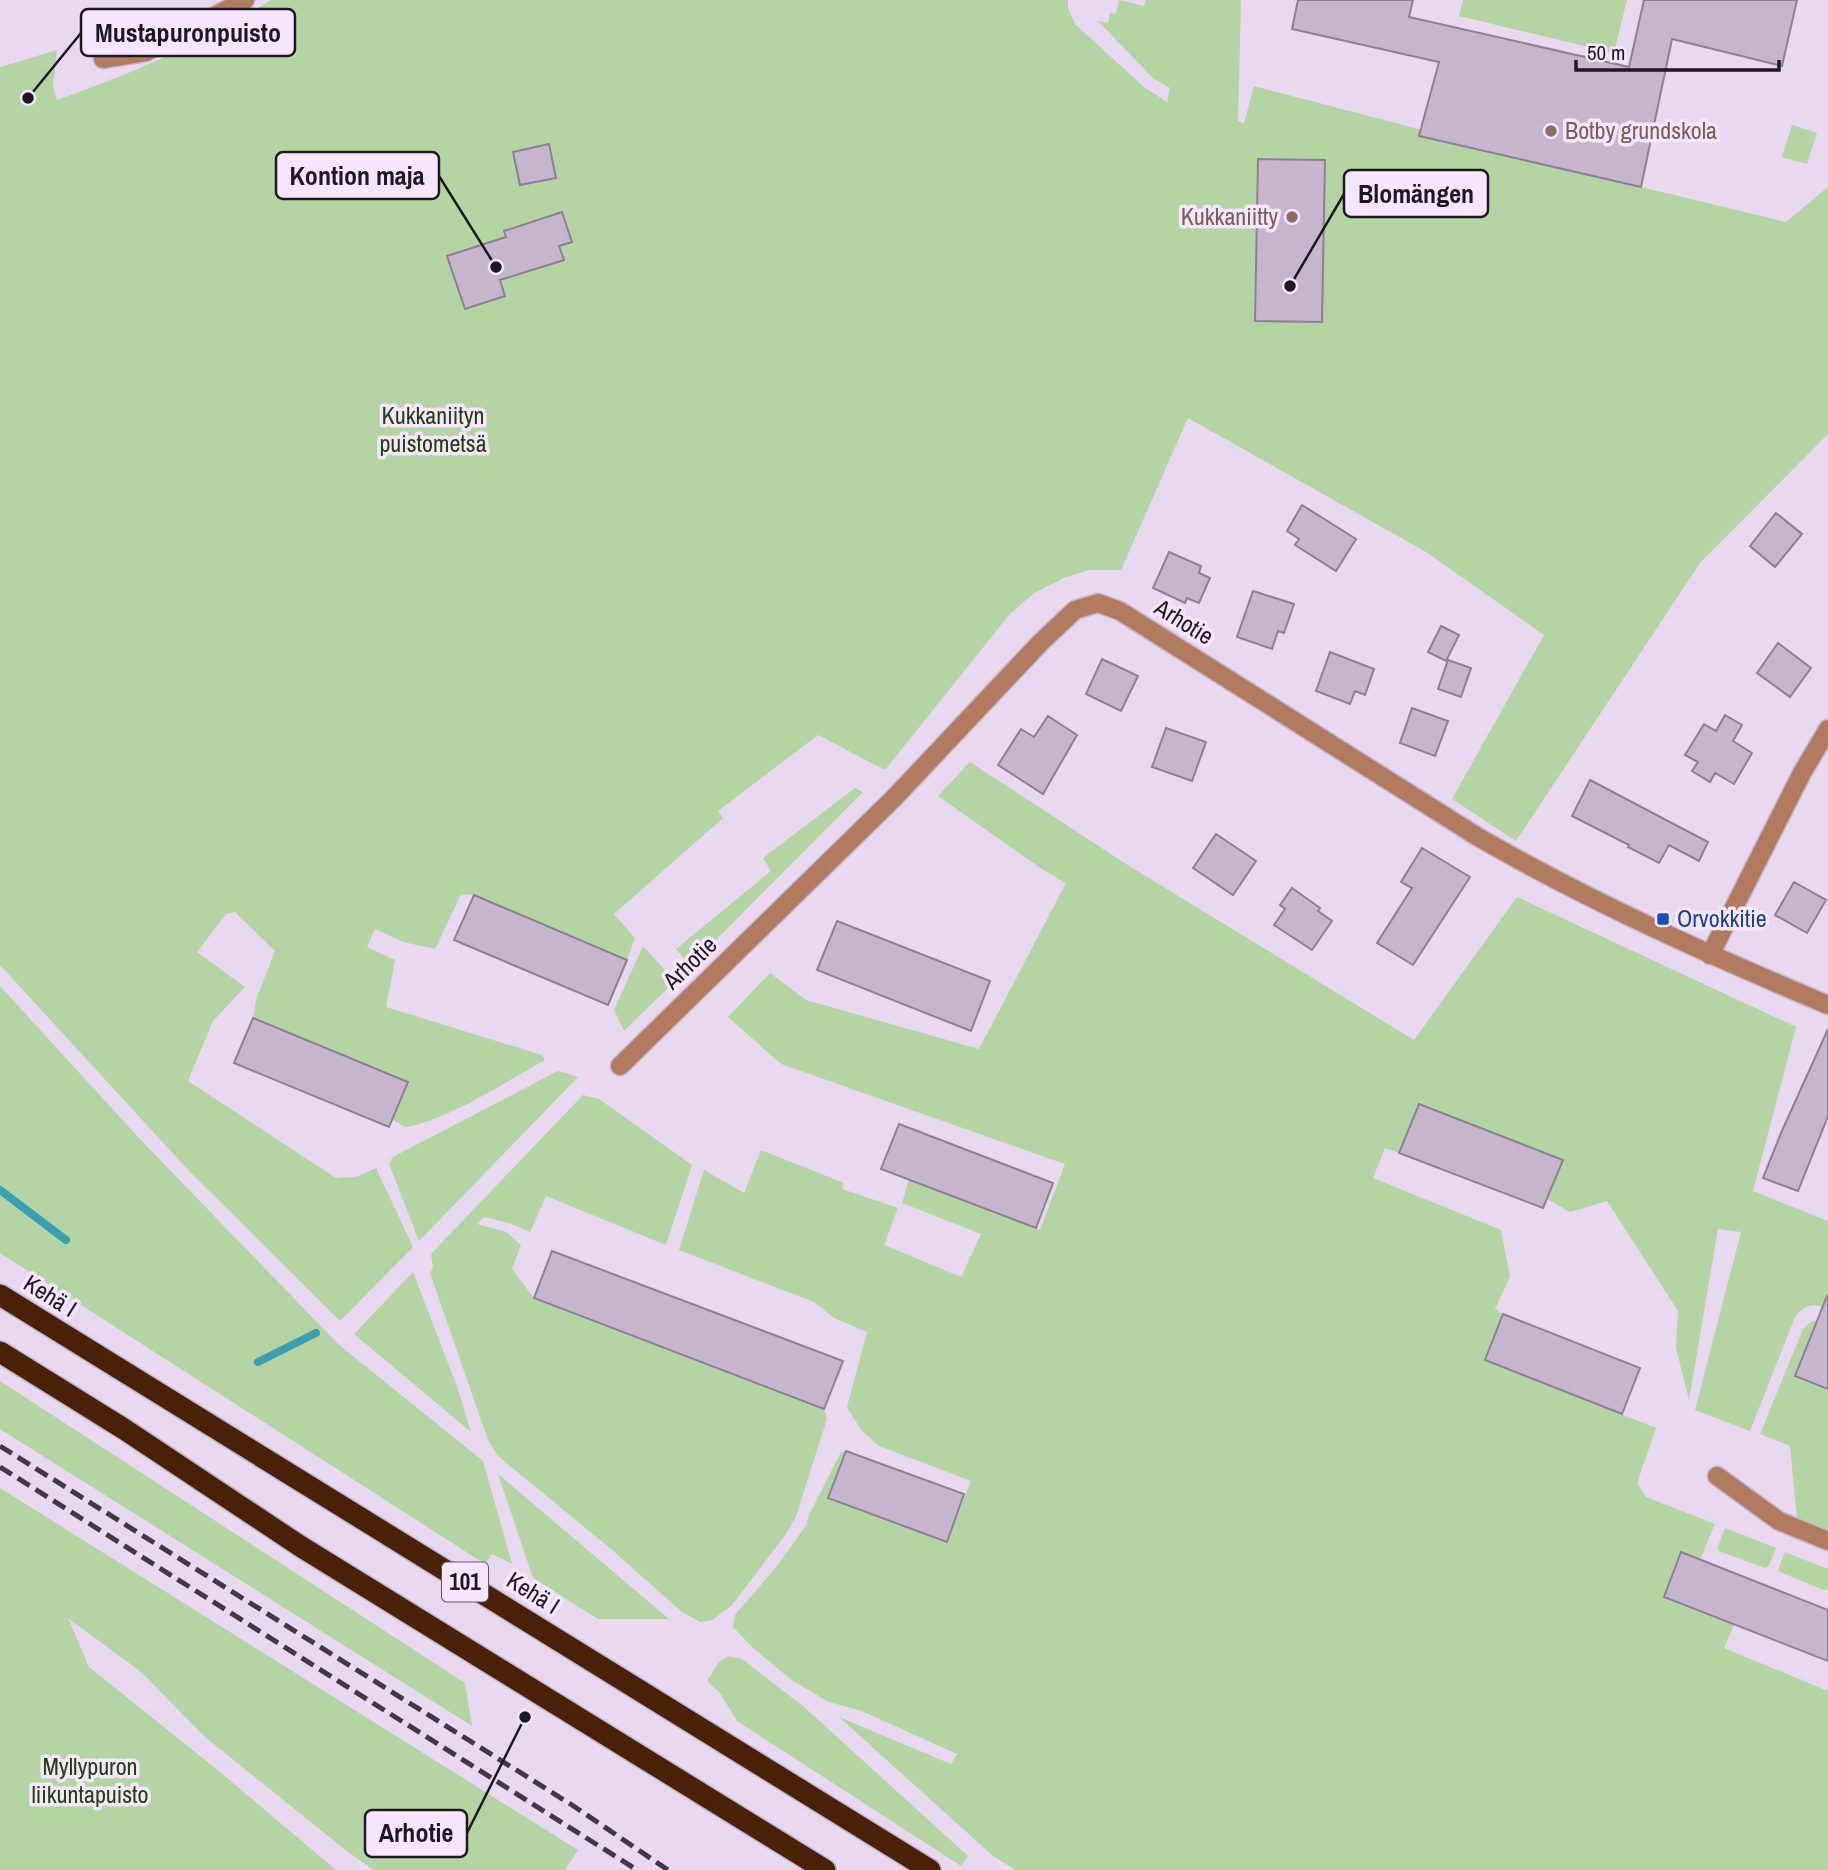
<svg xmlns="http://www.w3.org/2000/svg" width="1828" height="1870" font-family="'Archivo Narrow',sans-serif">
	<rect width="100%" height="100%" fill="#e8d8f0"/>
	<!-- green -->
	<path fill="#b4d5a3" d="M 271,0 L 1068,0 L 1068,8 L 1076,25 L 1144,87 L 1167,102 L 1170,88 L 1153,78 L 1098,21 L 1108,23 L 1110,13 L 1116,14 L 1119,0 L 1144,6 L 1146,0 L 1241,0 L 1238,121 L 1244,123 L 1254,86 L 1641,187 L 1786,222 L 1828,187 L 1828,434 L 1700,563 L 1516,841 L 1452,799 L 1544,635 L 1426,552 L 1188,418 L 1121,570 L 1089,570 L 1064,578 L 1034,593 L 1009,615 L 885,770 L 818,735 L 718,811 L 723,818 L 614,914 L 635,938 L 627,960 L 474,895 L 461,894 L 435,949 L 403,942 L 375,929 L 367,947 L 395,960 L 386,1007 L 542,1055 L 545,1060 C 507,1081 446,1121 405,1127 L 392,1119 L 407,1082 L 253,1018 L 256,1000 L 275,951 L 235,912 L 226,914 L 197,952 L 245,987 L 213,1021 L 188,1081 L 336,1178 L 356,1177 L 376,1168 L 413,1247 L 340,1321 L 190,1172 L 0,965 L 0,67 L 57,50 L 53,87 L 57,100 C 131,74 204,42 271,0 Z
		M 1463,0 L 1627,0 L 1614,53 L 1459,16 Z
		M 1792,125 L 1817,133 L 1807,164 L 1782,157 Z
		M 970,762 L 1126,864 L 1414,1040 L 1517,897 L 1796,1027 L 1753,1191 L 1828,1221 L 1828,1308 C 1813,1303 1805,1304 1795,1317 L 1750,1431 L 1695,1410 L 1741,1232 L 1718,1229 L 1689,1400 L 1676,1348 L 1678,1311 L 1607,1201 L 1570,1212 L 1547,1199 L 1562,1159 L 1419,1104 L 1399,1153 L 1385,1148 L 1373,1178 L 1501,1230 L 1510,1276 L 1495,1309 L 1503,1314 L 1485,1360 L 1656,1428 L 1637,1483 L 1646,1497 L 1715,1524 L 1700,1560 L 1681,1553 L 1664,1597 L 1734,1625 L 1724,1648 L 1828,1691 L 1828,1870 L 1015,1870 L 993,1856 L 839,1717 L 951,1764 L 957,1754 L 862,1711 L 829,1702 L 793,1681 L 753,1648 L 733,1627 L 735,1615 L 777,1566 L 807,1524 L 808,1517 L 841,1452 L 846,1451 L 829,1498 L 947,1541 L 971,1481 L 879,1446 L 861,1430 L 847,1407 L 867,1332 L 834,1318 L 814,1302 L 679,1250 L 704,1170 L 744,1193 L 761,1150 L 844,1183 L 842,1189 L 898,1208 L 884,1245 L 961,1277 L 981,1234 L 902,1203 L 909,1179 L 1040,1230 L 1065,1164 L 781,1064 L 728,1017 L 770,973 L 806,1000 L 979,1049 L 1066,883 L 1042,869 L 938,796 Z
		M 855,788 L 863,792 L 690,966 L 676,949 L 771,871 L 763,858 Z
		M 643,946 L 675,981 L 624,1031 L 614,1010 Z
		M 0,986 L 138,1137 L 338,1344 L 483,1461 L 512,1564 L 492,1554 L 485,1564 L 0,1253 Z
		M 558,1071 L 578,1077 L 419,1241 L 389,1164 L 393,1157 Z
		M 583,1095 L 599,1099 L 692,1165 L 666,1245 L 546,1196 L 530,1232 L 509,1223 L 484,1217 L 477,1224 L 506,1232 L 521,1245 L 512,1269 L 534,1298 L 824,1409 L 827,1419 L 796,1516 L 786,1534 L 732,1605 L 712,1620 L 700,1622 L 682,1612 L 611,1549 L 498,1456 L 488,1440 L 430,1273 L 433,1268 L 431,1254 Z
		M 413,1272 L 458,1389 L 471,1432 L 354,1334 Z
		M 1817,1320 L 1795,1376 L 1828,1389 L 1828,1530 L 1797,1519 L 1790,1446 L 1760,1434 L 1803,1329 L 1811,1322 Z
		M 0,1381 L 465,1683 L 472,1726 L 0,1429 Z
		M 498,1474 L 669,1619 L 598,1619 L 533,1578 Z
		M 0,1488 L 578,1850 L 565,1870 L 374,1870 L 348,1852 L 205,1737 L 141,1672 L 68,1618 L 89,1667 L 220,1772 L 336,1870 L 0,1870 Z
		M 1725,1528 L 1776,1548 L 1769,1566 L 1765,1568 L 1719,1551 L 1717,1549 Z
		M 1785,1552 L 1828,1569 L 1828,1589 L 1824,1590 L 1780,1572 L 1778,1570 Z
		M 728,1656 L 742,1659 L 803,1706 L 968,1856 L 961,1866 L 737,1721 L 720,1693 L 707,1681 L 719,1662 Z"/>
	<g fill="none" stroke-linecap="round" stroke-linejoin="round">
		<!-- stream -->
		<path stroke="#3a9fb1" stroke-width="8" d="M 0,1190 L 66,1240
			M 258,1362 L 316,1333"/>
	</g>
	<!-- building -->
	<path fill="#c5b6cd" stroke="#8d7f94" stroke-width="2" d="M 1298,0 L 1413,0 L 1409,17 L 1629,67 L 1644,0 L 1797,0 L 1782,66 L 1672,39 L 1641,187 L 1419,136 L 1439,62 L 1292,29 Z
		M 549,144 L 556,178 L 520,185 L 513,152 Z
		M 1258,159 L 1325,160 L 1322,322 L 1255,321 Z
		M 562,212 L 572,242 L 559,246 L 564,260 L 500,280 L 505,296 L 465,309 L 447,256 L 506,237 L 504,231 Z
		M 1302,505 L 1356,539 L 1336,571 L 1295,545 L 1299,539 L 1287,531 Z
		M 1776,513 L 1802,534 L 1775,567 L 1750,546 Z
		M 1169,552 L 1201,566 L 1199,573 L 1210,578 L 1199,603 L 1187,598 L 1185,603 L 1153,588 Z
		M 1253,591 L 1294,604 L 1284,633 L 1278,631 L 1272,649 L 1237,637 Z
		M 1441,626 L 1459,635 L 1446,661 L 1428,652 Z
		M 1778,643 L 1811,668 L 1790,697 L 1757,673 Z
		M 1330,652 L 1374,669 L 1365,695 L 1355,691 L 1350,704 L 1316,691 Z
		M 1102,659 L 1138,676 L 1121,711 L 1086,694 Z
		M 1448,660 L 1471,668 L 1461,697 L 1438,689 Z
		M 1412,708 L 1448,721 L 1435,756 L 1400,743 Z
		M 1725,715 L 1742,725 L 1733,741 L 1752,753 L 1734,784 L 1715,773 L 1710,782 L 1692,771 L 1698,762 L 1685,755 L 1704,724 L 1716,731 Z
		M 1048,716 L 1077,735 L 1043,794 L 998,765 L 1021,729 L 1034,737 Z
		M 1166,728 L 1206,742 L 1192,781 L 1152,767 Z
		M 1590,780 L 1708,842 L 1699,861 L 1669,845 L 1659,863 L 1628,847 L 1629,845 L 1572,816 Z
		M 1216,834 L 1256,861 L 1233,895 L 1193,868 Z
		M 1422,848 L 1470,877 L 1413,965 L 1377,943 L 1412,888 L 1401,882 Z
		M 1794,882 L 1826,900 L 1807,933 L 1775,915 Z
		M 1292,888 L 1320,908 L 1318,911 L 1332,921 L 1312,950 L 1274,925 L 1285,909 L 1280,905 Z
		M 474,895 L 627,960 L 608,1005 L 454,940 Z
		M 837,921 L 990,981 L 971,1031 L 817,970 Z
		M 253,1018 L 408,1082 L 389,1127 L 234,1063 Z
		M 1828,1029 L 1828,1116 L 1798,1191 L 1763,1178 L 1781,1133 Z
		M 1419,1104 L 1563,1160 L 1543,1208 L 1399,1153 Z
		M 899,1124 L 1053,1183 L 1036,1228 L 881,1169 Z
		M 552,1251 L 843,1361 L 824,1409 L 534,1298 Z
		M 1827,1296 L 1828,1296 L 1828,1389 L 1795,1376 Z
		M 1503,1314 L 1640,1368 L 1622,1414 L 1485,1360 Z
		M 846,1451 L 964,1494 L 947,1542 L 828,1498 Z
		M 1681,1552 L 1828,1610 L 1828,1661 L 1664,1597 Z"/>
	<g fill="none" stroke-linecap="round" stroke-linejoin="round">
		<!-- street casing -->
		<g stroke="#c4b6cb" stroke-width="21">
			<path id="street" d="M 103,59 L 146,52 L 245,0
				M 1710,955 L 1802,773 L 1828,729
				M 620,1066 L 894,798 L 1041,642 L 1075,610 L 1098,603 L 1120,611 L 1478,837 C 1591,902 1709,955 1828,1005
				M 1717,1476 L 1779,1521 L 1828,1541"/>
		</g>
		<!-- highway casing -->
		<g stroke="#c4b6cb" stroke-width="24">
			<path id="highway" d="M 0,1295 L 930,1870
				M 0,1352 L 124,1429 L 300,1546 L 825,1870"/>
		</g>
		<!-- street -->
		<use href="#street" stroke="#b27a5f" stroke-width="18"/>
		<!-- highway -->
		<use href="#highway" stroke="#492008" stroke-width="21"/>
		<!-- rail -->
		<path stroke="#403944" stroke-width="5" stroke-dasharray="14 7" stroke-linecap="butt" d="M 0,1446 L 572,1805 L 668,1870
			M 0,1467 L 637,1870"/>
	</g>
	<!-- markers -->
	<g fill="#8d6e63" stroke="#f5e5fd" stroke-width="2.5">
		<circle cx="1551" cy="131" r="7"/>
		<circle cx="1292" cy="217" r="7"/>
	</g>
	<rect fill="#1a4fb4" stroke="#f5e5fd" stroke-width="2.5" x="1656" y="912" width="14" height="14" rx="3.5"/>
	<g text-anchor="middle" stroke-width="7" stroke-linejoin="round" paint-order="stroke">
		<!-- shield labels -->
		<rect fill="#f5e5fd" stroke="#5e5663" stroke-width="2" x="442" y="1562.5" width="46" height="39" rx="5"/>
		<g font-size="23" font-weight="bold" fill="#1e1921">
			<text x="465" y="1590">101</text>
		</g>
		<!-- education labels -->
		<g font-size="24" fill="#785e54" stroke="#f5e5fd" text-anchor="start">
			<text x="1565" y="139">Botby grundskola</text>
			<text x="1278" y="225" text-anchor="end">Kukkaniitty</text>
		</g>
		<!-- park labels -->
		<g font-size="24" fill="#21410a" stroke="#f5e5fd">
			<text x="433" y="424">Kukkaniityn<tspan x="433" dy="28">puistometsä</tspan></text>
			<text x="90" y="1775">Myllypuron<tspan x="90" dy="28">liikuntapuisto</tspan></text>
		</g>
		<!-- street labels -->
		<g font-size="24" fill="#1e1921" stroke="#f5e5fd">
			<text transform="translate(1184 622) rotate(32)" y="8">Arhotie</text>
			<text transform="translate(690 963) rotate(-44)" y="8">Arhotie</text>
			<text transform="translate(50 1296) rotate(32)" y="8">Kehä I</text>
			<text transform="translate(533 1593) rotate(32)" y="8">Kehä I</text>
		</g>
		<!-- transit labels -->
		<g font-size="24" fill="#164399" stroke="#f5e5fd" text-anchor="start">
			<text x="1677" y="927">Orvokkitie</text>
		</g>
	</g>
	<!-- callouts -->
	<path fill="none" stroke="#1e1921" stroke-width="2.5" d="M28 98L81 33M496 267L439 176M1290 286L1344 194M525 1717L467 1833"/>
	<g fill="#1e1921" stroke="#f5e5fd" stroke-width="2.5">
		<circle cx="28" cy="98" r="7"/>
		<circle cx="496" cy="267" r="7"/>
		<circle cx="1290" cy="286" r="7"/>
		<circle cx="525" cy="1717" r="7"/>
	</g>
	<g fill="#f5e5fd" stroke="#1e1921" stroke-width="2.5">
		<rect x="81" y="9" width="214" height="47" rx="7"/>
		<rect x="276" y="152" width="163" height="47" rx="7"/>
		<rect x="1344" y="170" width="144" height="47" rx="7"/>
		<rect x="365" y="1810" width="102" height="47" rx="7"/>
	</g>
	<g font-size="26" text-anchor="middle" font-weight="bold" fill="#1e1921">
		<text x="188" y="42">Mustapuronpuisto</text>
		<text x="357" y="185">Kontion maja</text>
		<text x="1416" y="203">Blomängen</text>
		<text x="416" y="1842">Arhotie</text>
	</g>
	<!-- scale -->
	<path d="M1576 60v10h203v-10" fill="none" stroke="#1e1921" stroke-width="3.5"/>
	<text x="1587" y="60" font-size="21" fill="#1e1921" stroke="#f5e5fd" stroke-width="5" paint-order="stroke">50 m</text>
</svg>
